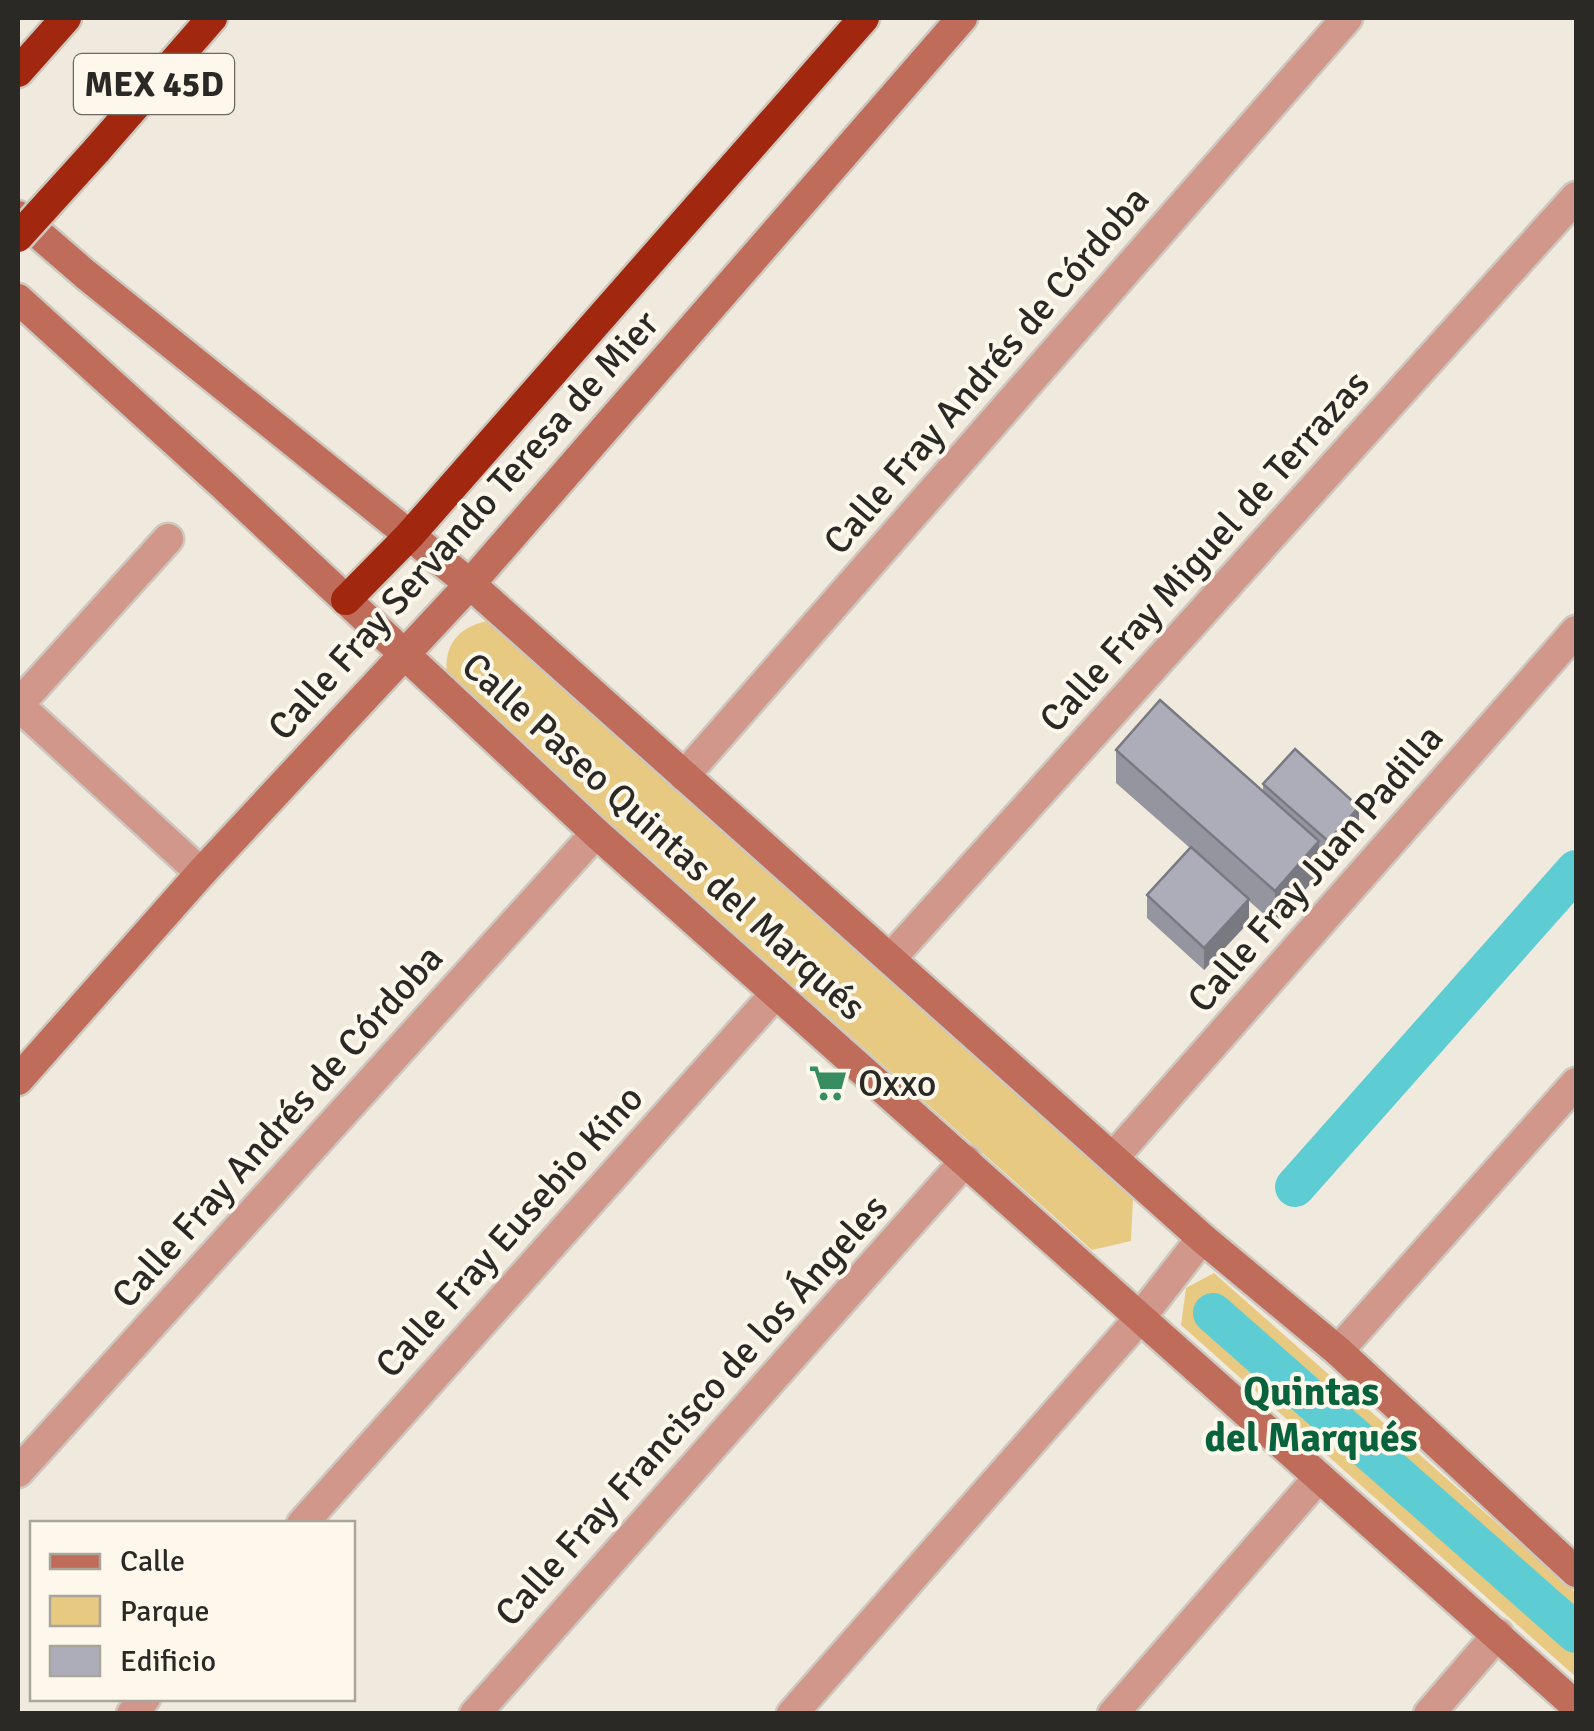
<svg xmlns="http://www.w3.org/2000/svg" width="1594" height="1731" font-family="Signika,sans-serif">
	<rect width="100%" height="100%" fill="#f0eade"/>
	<!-- green -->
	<path fill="#e8c981" d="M 492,620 L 1133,1199 L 1131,1241 L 1092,1250 L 447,679 C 443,644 458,626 492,620 Z
		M 1214,1273 L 1576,1593 L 1576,1677 L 1181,1325 L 1186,1288 Z"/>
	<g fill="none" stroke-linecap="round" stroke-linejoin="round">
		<!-- canal -->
		<path stroke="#5ecdd3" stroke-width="40" d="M 1295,1187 L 1576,870
			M 1213,1313 L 1576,1633"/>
		<!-- street casing -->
		<g stroke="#cdc7bd" stroke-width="35">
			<path id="street" d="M 18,705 L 201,873
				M 18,705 L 168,539
				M 684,776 L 1347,18
				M 891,958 L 1576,197
				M 1113,1158 L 1576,631
				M 1338,1351 L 1576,1083
				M 18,1472 L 596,833
				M 302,1524 L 776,993
				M 132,1714 L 145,1698
				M 475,1714 L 966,1160
				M 792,1714 L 1139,1319 L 1202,1238
				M 1113,1714 L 1319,1477
				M 1429,1714 L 1498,1634"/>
		</g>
		<!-- secondary casing -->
		<g stroke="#cdc7bd" stroke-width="35">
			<path id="secondary" d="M 18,216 L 85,274 L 470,584 L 1202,1238 L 1338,1351 L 1576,1572
				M 18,299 L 222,484 L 596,833 L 1576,1706
				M 18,1080 L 201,873 L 470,584 L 962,18"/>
		</g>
		<!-- highway casing -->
		<g stroke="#cdc7bd" stroke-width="35">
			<path id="highway" d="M 18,72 L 66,18
				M 96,151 L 212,18
				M 346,600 L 409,536 L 864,18"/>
		</g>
		<!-- street -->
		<use href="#street" stroke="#d0978a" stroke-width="30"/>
		<!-- secondary -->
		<use href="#secondary" stroke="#bf6c5a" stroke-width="30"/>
		<!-- highway -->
		<use href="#highway" stroke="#a1280f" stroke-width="30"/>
		<!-- highway-bridge casing -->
		<g stroke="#cdc7bd" stroke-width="35" stroke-linecap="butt">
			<path id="highway-bridge" d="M 18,237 L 96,151"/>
		</g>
		<!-- highway-bridge -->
		<use href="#highway-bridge" stroke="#a1280f" stroke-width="30"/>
	</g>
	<!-- wall -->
	<path fill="#95959f" d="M 1116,750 L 1263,791 L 1263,784 L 1359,830 L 1328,864 L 1319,856 L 1319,874 L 1275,924 L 1249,901 L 1249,922 L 1204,970 L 1147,918 L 1147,895 L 1190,848 L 1116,783 Z"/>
	<!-- shaded-wall -->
	<path fill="#797982" d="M 1359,807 L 1359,830 L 1328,864 L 1328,841 Z
		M 1319,841 L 1319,874 L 1275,924 L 1275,891 Z
		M 1249,899 L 1249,922 L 1204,970 L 1204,948 Z"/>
	<!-- building -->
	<path fill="#adadb9" stroke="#797982" stroke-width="2.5" d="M 1160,700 L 1319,841 L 1275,891 L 1116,750 Z
		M 1295,749 L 1359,807 L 1328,841 L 1263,784 Z
		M 1191,847 L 1249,899 L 1204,948 L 1147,895 Z"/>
	<!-- icons -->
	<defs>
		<g id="supermarket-bare" transform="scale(3)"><path d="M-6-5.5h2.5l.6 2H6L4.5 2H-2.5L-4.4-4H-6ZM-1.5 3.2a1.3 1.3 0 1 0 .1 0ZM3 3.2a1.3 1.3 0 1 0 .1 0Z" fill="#378d60" stroke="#fdf8eb" stroke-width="2.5" paint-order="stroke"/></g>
	</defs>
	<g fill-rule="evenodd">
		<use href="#supermarket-bare" x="828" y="1083"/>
	</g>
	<g text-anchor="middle" stroke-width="8" stroke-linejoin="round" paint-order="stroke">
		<!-- shield labels -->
		<rect fill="#fdf8eb" stroke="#6a6760" stroke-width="2.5" x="74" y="54" width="160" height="60" rx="8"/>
		<g font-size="35" font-weight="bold" fill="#2b2925">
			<text x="154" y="96">MEX 45D</text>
		</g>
		<!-- street labels -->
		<g font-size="38" fill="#2b2925" stroke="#fdf8eb">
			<text transform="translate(986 370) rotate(-49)" y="13">Calle Fray Andrés de Córdoba</text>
			<text transform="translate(463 525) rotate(-48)" y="13">Calle Fray Servando Teresa de Mier</text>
			<text transform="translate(1204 551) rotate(-48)" y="13">Calle Fray Miguel de Terrazas</text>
			<text transform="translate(664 836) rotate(42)" y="13">Calle Paseo Quintas del Marqués</text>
			<text transform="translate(1315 868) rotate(-49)" y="13">Calle Fray Juan Padilla</text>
			<text transform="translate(277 1126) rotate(-48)" y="13">Calle Fray Andrés de Córdoba</text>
			<text transform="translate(509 1231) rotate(-48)" y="13">Calle Fray Eusebio Kino</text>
			<text transform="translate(691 1410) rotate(-48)" y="13">Calle Fray Francisco de los Ángeles</text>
		</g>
		<!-- poi labels -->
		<g font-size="38" fill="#2b2925" stroke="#fdf8eb" text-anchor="start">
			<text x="858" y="1096">Oxxo</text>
		</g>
		<!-- neighbourhood labels -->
		<g font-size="40" font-weight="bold" fill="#08623c" stroke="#fdf8eb">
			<text x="1311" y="1405">Quintas<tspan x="1311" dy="46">del Marqués</tspan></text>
		</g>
	</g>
	<!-- border -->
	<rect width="1594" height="1731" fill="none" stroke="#2b2925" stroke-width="40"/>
	<!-- legend -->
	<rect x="30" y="1521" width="325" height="180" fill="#fdf8eb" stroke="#a9a59c" stroke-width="2.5"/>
	<rect x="50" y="1554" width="50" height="15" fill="#bf6c5a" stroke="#a9a59c" stroke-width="2.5"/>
	<text x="120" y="1571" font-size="30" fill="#2b2925">Calle</text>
	<rect x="50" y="1596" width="50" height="30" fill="#e8c981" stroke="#a9a59c" stroke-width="2.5"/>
	<text x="120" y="1621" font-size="30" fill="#2b2925">Parque</text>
	<rect x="50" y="1646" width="50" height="30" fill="#adadb9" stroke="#a9a59c" stroke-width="2.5"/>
	<text x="120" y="1671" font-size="30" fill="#2b2925">Edificio</text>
</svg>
